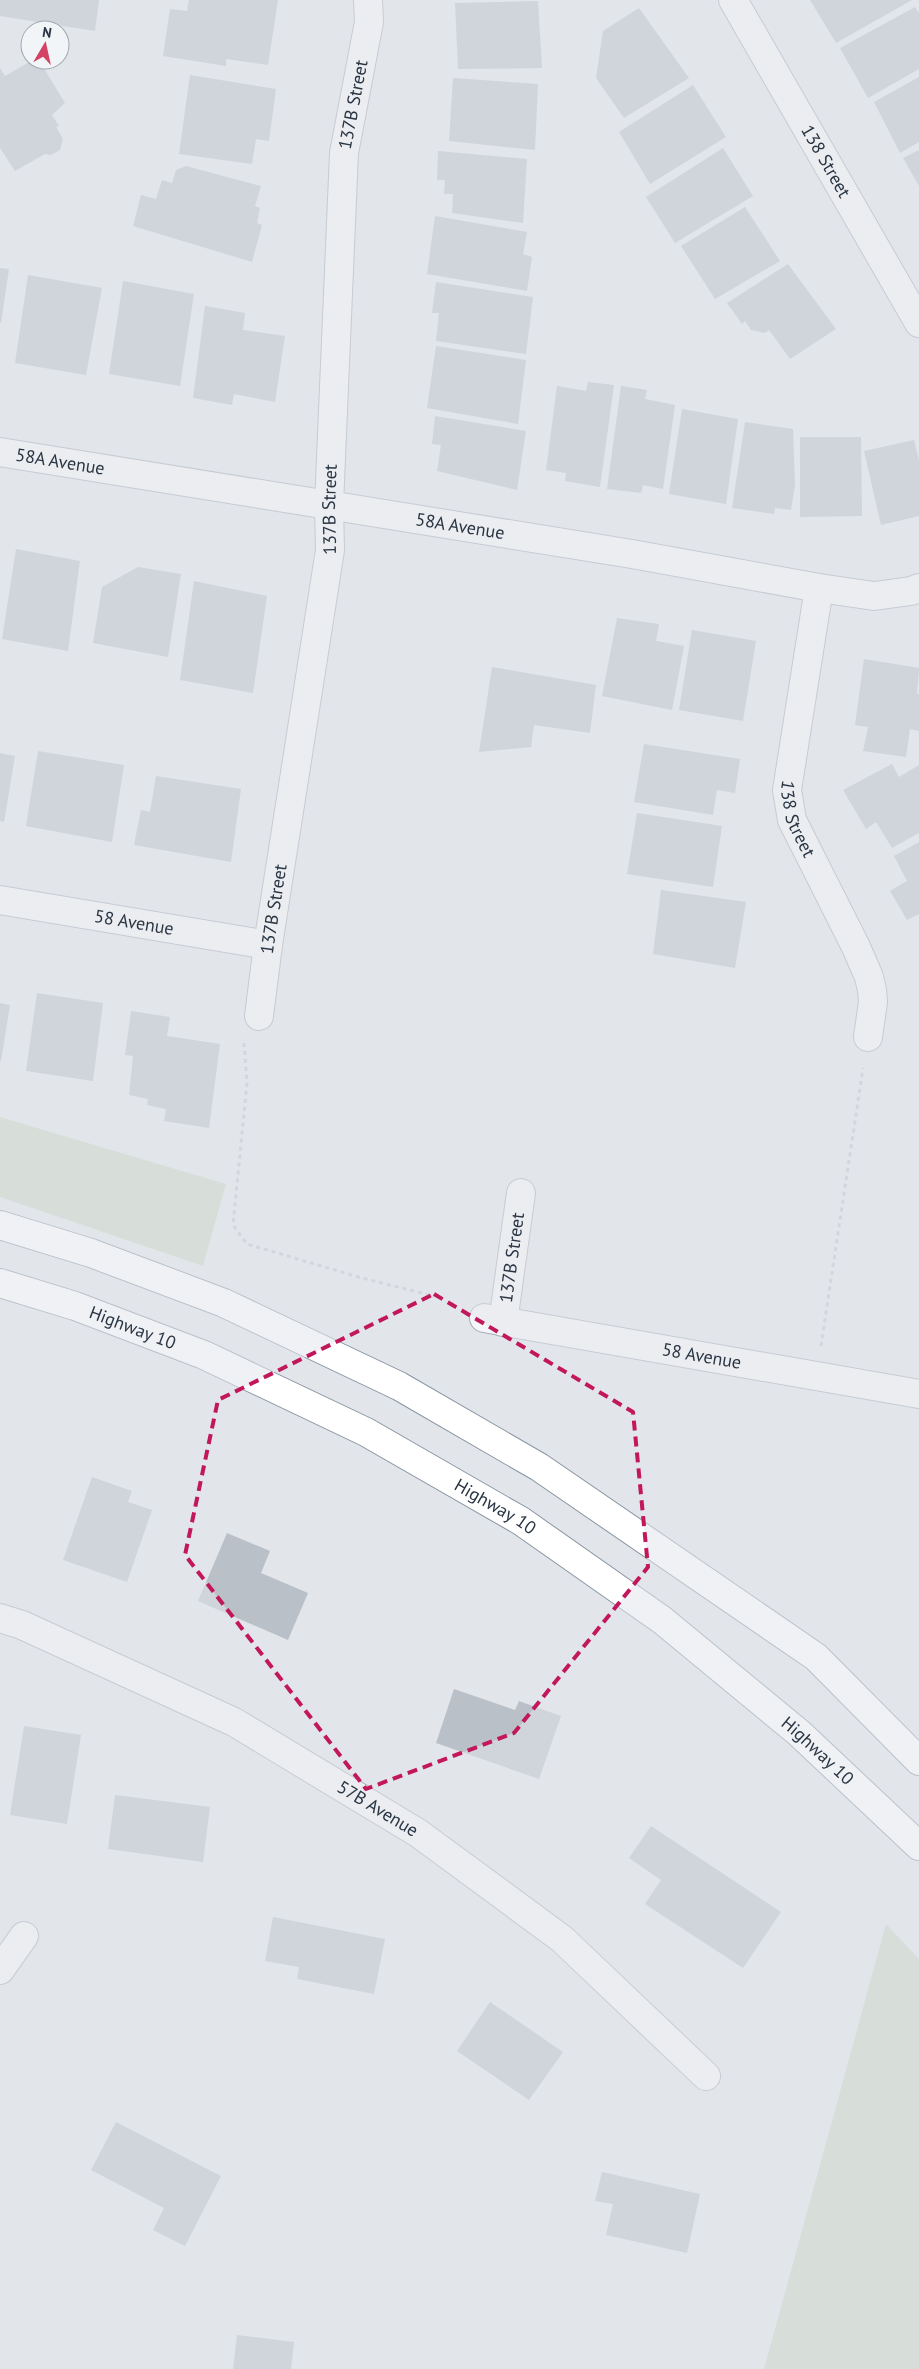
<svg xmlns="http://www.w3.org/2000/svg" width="919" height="2369" font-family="'PT Sans',sans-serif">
	<rect width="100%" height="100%" fill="#e2e6eb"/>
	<!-- green -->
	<path fill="#c9d5c3" d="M 0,1117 L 226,1184 L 203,1266 L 0,1197 Z
		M 886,1924 L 919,1959 L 919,2369 L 764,2369 Z"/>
	<!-- building -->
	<path fill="#b9c0c8" d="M 0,0 L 99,0 L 95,31 L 0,16 Z
		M 189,0 L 278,0 L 268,65 L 226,59 L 226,66 L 163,56 L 170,9 L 187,11 Z
		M 810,0 L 912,0 L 836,43 Z
		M 538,1 L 542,68 L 458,69 L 455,3 Z
		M 915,7 L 919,13 L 919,69 L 868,98 L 840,48 Z
		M 639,8 L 689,78 L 624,118 L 596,78 L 603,31 Z
		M 33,60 L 39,60 L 65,103 L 52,115 L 59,126 L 56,127 L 63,139 L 60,150 L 51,155 L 45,154 L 15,171 L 0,148 L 0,68 L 5,76 Z
		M 190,75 L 276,89 L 269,141 L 256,139 L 252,164 L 179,154 Z
		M 919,77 L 919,142 L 900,153 L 874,102 Z
		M 453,78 L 538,84 L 535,150 L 449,141 Z
		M 693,85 L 726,137 L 650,184 L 619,132 Z
		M 723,148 L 753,196 L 675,243 L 646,197 Z
		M 919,150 L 919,186 L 903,158 Z
		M 438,151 L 527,159 L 523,223 L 452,213 L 453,194 L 444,194 L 445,180 L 437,180 Z
		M 186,166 L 261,186 L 255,206 L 260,208 L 257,223 L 262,225 L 252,262 L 133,226 L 141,195 L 156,199 L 162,180 L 172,183 L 176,170 Z
		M 745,207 L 780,261 L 715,299 L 681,246 Z
		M 435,216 L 527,232 L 523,254 L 532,257 L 527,291 L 427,274 Z
		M 788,264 L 836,329 L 790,359 L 769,330 L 765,333 L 751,330 L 745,321 L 742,324 L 727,303 Z
		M 0,268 L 9,269 L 1,323 L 0,322 Z
		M 28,275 L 102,288 L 86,375 L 15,363 Z
		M 123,281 L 194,294 L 180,386 L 109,374 Z
		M 436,282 L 533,297 L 526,354 L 436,341 L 439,313 L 432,313 Z
		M 205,306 L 245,313 L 243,330 L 285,336 L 275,402 L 234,394 L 232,405 L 193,398 Z
		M 436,346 L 526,360 L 518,424 L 427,408 Z
		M 588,382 L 614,385 L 600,487 L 565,481 L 566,473 L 546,470 L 557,386 L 586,391 Z
		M 621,386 L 647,390 L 645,399 L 675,405 L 663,489 L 643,485 L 641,493 L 607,489 Z
		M 682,409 L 738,419 L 726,504 L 669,494 Z
		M 435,416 L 526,431 L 517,490 L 437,471 L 441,445 L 432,444 Z
		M 745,422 L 793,429 L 795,485 L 791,510 L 775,508 L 774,514 L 732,508 Z
		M 800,437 L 861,437 L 862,516 L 800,517 Z
		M 914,440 L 919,461 L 919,516 L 881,525 L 864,451 Z
		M 16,549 L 80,561 L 68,651 L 2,639 Z
		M 138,567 L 181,574 L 168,657 L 93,643 L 102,587 Z
		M 194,581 L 267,596 L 253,693 L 180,680 Z
		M 617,618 L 659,624 L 656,641 L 684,646 L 672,710 L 602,696 Z
		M 692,630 L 756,641 L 743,721 L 679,710 Z
		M 864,659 L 919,668 L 917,694 L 919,694 L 919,731 L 910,729 L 906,757 L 863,751 L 868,727 L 855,725 Z
		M 492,667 L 596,685 L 590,733 L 534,725 L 531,747 L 479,752 Z
		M 644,744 L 740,759 L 735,793 L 717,790 L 713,815 L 634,802 Z
		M 38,751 L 124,765 L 112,842 L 26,826 Z
		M 0,753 L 15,756 L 4,822 L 0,821 Z
		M 892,764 L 899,777 L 919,765 L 919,833 L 892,848 L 876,822 L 866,829 L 843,790 Z
		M 156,776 L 241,789 L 231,862 L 134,845 L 141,810 L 150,812 Z
		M 637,813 L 722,826 L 713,887 L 627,874 Z
		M 919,842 L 919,914 L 907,920 L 890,891 L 907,881 L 894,856 Z
		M 661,890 L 746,902 L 735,968 L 653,954 Z
		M 37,993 L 103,1003 L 93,1081 L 26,1071 Z
		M 0,1003 L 10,1005 L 1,1061 L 0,1061 Z
		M 131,1011 L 170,1017 L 167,1036 L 220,1044 L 209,1128 L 164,1121 L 166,1109 L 147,1105 L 148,1099 L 129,1095 L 133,1056 L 125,1055 Z
		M 92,1477 L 132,1491 L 128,1502 L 152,1510 L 127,1582 L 63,1560 Z
		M 227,1533 L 270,1551 L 261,1573 L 308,1593 L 288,1640 L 198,1601 Z
		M 454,1689 L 515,1710 L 519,1701 L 561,1716 L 539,1779 L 436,1743 Z
		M 24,1726 L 81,1735 L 67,1824 L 10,1815 Z
		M 115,1795 L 210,1807 L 203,1862 L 108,1849 Z
		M 651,1826 L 781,1912 L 743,1968 L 645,1904 L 661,1880 L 629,1858 Z
		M 273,1917 L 385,1939 L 374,1994 L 297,1979 L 299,1967 L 265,1961 Z
		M 490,2002 L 563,2052 L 529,2100 L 457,2051 Z
		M 116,2122 L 221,2176 L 185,2246 L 153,2230 L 164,2208 L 91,2170 Z
		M 602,2172 L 700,2194 L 687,2253 L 606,2235 L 613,2204 L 595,2201 Z
		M 237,2335 L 294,2342 L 291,2369 L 233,2369 Z"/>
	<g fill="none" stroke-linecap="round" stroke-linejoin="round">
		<!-- street casing -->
		<g stroke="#a7adb5" stroke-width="30">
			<g id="street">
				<path id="s1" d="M 733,0 L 919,323"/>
				<path id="s2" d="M 0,452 L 632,554 L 819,588 L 874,596 L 911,591 L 919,588"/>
				<path id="s3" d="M 819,588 L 787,790 L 792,820 L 856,947 L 869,977 L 872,990 L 873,1002 L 868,1037"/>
				<path id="s4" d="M 0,900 L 268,945"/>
				<path id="s5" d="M 259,1016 L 268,945 L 330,550 L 329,505 L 344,153 L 369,22 L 368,0"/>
				<path id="s6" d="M 484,1318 L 919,1394"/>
				<path id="s7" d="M 503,1322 L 521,1193"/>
				<path id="s8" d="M 0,1618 L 22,1625 L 234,1722 L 418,1833 L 562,1939 L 706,2076"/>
				<path d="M 0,1970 L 24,1936"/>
			</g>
		</g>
		<!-- highway casing -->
		<g stroke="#8995a2" stroke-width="30">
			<g id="highway">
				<path d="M 0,1225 L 91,1253 L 224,1303 L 399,1386 L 539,1467 L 816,1657 L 919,1761"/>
				<path id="s9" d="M 0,1283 L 75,1306 L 204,1355 L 366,1432 L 521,1521 L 662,1620 L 799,1733 L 919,1846"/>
			</g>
		</g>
		<!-- path -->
		<path stroke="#c0c4ca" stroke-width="3" stroke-dasharray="4 4" stroke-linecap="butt" d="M 244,1043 L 247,1083 L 233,1225 L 247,1244 L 362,1278 L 434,1296
			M 821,1346 L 863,1068"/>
		<!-- street -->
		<use href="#street" stroke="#f5f6f9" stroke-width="28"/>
		<!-- highway -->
		<use href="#highway" stroke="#fff" stroke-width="28"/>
	</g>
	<!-- marked area -->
	<path d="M0 0H919V2369H0ZM 434,1294 L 633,1412 L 648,1567 L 514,1733 L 366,1789 L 185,1555 L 218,1400 Z" fill="#e2e6eb" fill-opacity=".55" fill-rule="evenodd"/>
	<path fill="none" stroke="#c2185b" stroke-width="4" stroke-dasharray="10 6" stroke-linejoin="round" d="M 434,1294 L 633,1412 L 648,1567 L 514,1733 L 366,1789 L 185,1555 L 218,1400 Z"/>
	<g text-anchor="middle" stroke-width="4" stroke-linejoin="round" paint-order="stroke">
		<!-- street labels -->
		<g font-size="18" fill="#293543" stroke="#f2f5f8">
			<text dy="6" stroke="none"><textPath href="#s5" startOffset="918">137B Street</textPath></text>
			<text dy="6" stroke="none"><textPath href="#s1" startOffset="186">138 Street</textPath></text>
			<text dy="6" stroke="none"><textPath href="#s2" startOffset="61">58A Avenue</textPath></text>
			<text dy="6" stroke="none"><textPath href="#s5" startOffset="512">137B Street</textPath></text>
			<text dy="6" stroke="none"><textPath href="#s2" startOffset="466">58A Avenue</textPath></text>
			<text dy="6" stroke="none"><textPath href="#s3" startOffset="235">138 Street</textPath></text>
			<text dy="6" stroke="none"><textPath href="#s5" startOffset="108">137B Street</textPath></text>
			<text dy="6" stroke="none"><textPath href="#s4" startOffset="136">58 Avenue</textPath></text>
			<text dy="6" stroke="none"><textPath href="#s7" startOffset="65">137B Street</textPath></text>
			<text dy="6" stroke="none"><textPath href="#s9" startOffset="140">Highway 10</textPath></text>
			<text dy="6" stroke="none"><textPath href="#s6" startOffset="221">58 Avenue</textPath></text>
			<text dy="6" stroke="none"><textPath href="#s9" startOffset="545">Highway 10</textPath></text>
			<text dy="6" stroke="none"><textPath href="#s9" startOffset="950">Highway 10</textPath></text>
			<text dy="6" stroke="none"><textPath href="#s8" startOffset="424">57B Avenue</textPath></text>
		</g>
	</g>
	<!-- north arrow -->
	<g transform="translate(45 45) rotate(9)"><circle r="24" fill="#f2f5f8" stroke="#a2a8b0"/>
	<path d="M0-4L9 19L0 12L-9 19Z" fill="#d34366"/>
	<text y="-8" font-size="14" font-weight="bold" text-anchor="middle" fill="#293543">N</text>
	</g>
</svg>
